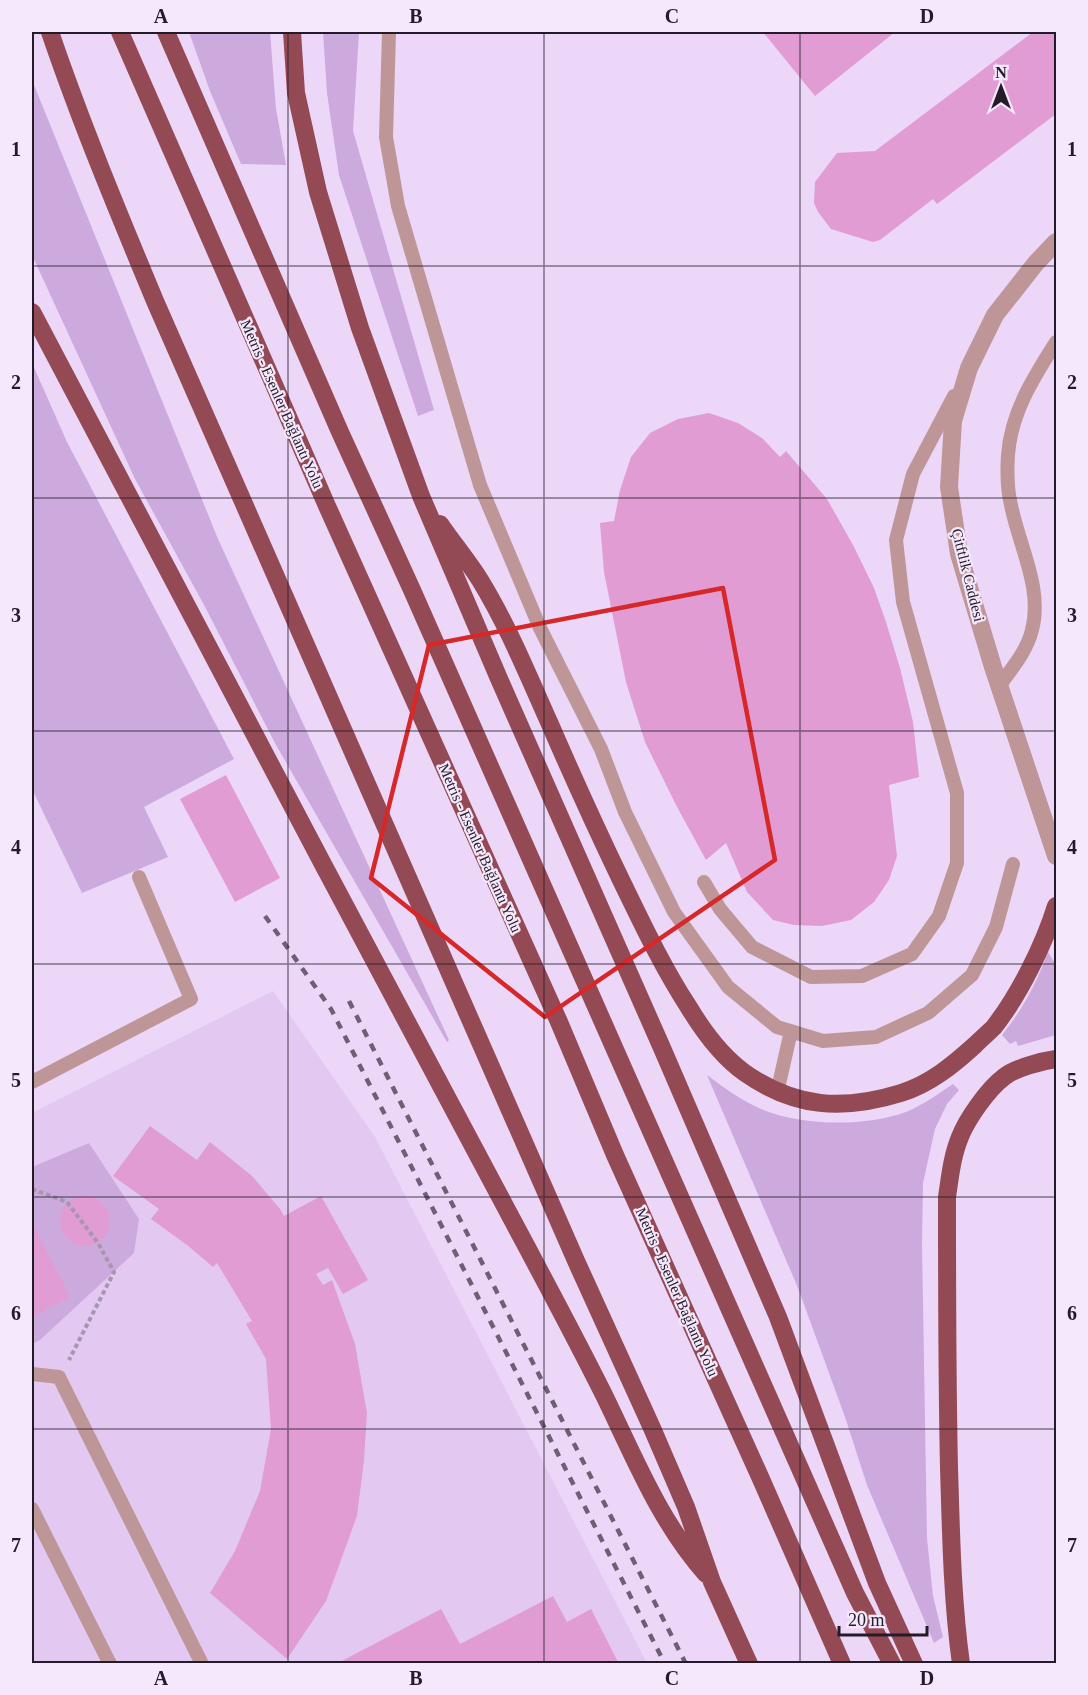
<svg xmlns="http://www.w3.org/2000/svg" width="1088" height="1695" font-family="Georgia,serif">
	<rect width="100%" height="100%" fill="#ecd7f8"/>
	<!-- built -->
	<path fill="#e3c9f1" d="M 273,991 L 375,1137 L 647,1663 L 32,1664 L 32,1113 Z"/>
	<!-- green -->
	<path fill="#ccaade" d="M 189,32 L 270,32 L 276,109 L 286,165 L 241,164 L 210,91 Z
		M 323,32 L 359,32 L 353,131 L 434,410 L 418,416 L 339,175 L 327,93 Z
		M 32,80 L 218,539 L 449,1040 L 447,1042 L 276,745 L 203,603 L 135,479 L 32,255 Z
		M 32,363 L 67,442 L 234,759 L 144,807 L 168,857 L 82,893 L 32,789 Z
		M 1048,952 L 1056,965 L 1056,1035 L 1018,1046 L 1016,1041 L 1010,1044 L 1002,1035 C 1023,1009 1037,982 1048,952 Z
		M 707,1075 C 724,1088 741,1100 761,1109 C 801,1126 865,1127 906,1112 C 923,1105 938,1094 953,1084 L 959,1090 L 947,1104 L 935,1129 L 923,1183 L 922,1244 L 927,1538 L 933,1596 L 943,1637 L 934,1643 L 867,1485 L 845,1417 L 798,1288 Z
		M 89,1143 L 139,1219 L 134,1253 L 40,1340 L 32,1344 L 32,1167 Z"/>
	<!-- building -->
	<path fill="#e09cd3" d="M 763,32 L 895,32 L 815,96 Z
		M 1033,32 L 1056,32 L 1056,114 L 937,204 L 933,199 L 880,240 L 873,242 L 831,229 L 818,212 L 814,203 L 815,182 L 837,153 L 875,151 Z
		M 709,413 L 738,423 L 762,438 L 780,457 L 786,451 L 827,499 L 853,545 L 874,588 L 886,622 L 900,668 L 913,722 L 919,777 L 889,785 L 897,856 L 889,880 L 874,902 L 851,920 L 822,926 L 794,925 L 773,920 L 747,892 L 726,843 L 706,860 L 676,805 L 645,742 L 626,682 L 604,572 L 600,523 L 614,521 L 620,490 L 631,457 L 650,433 L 678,419 Z
		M 226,775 L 280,878 L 235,902 L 180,799 Z
		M 150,1126 L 197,1160 L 210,1142 L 252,1176 L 280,1209 L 284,1216 L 321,1196 L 368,1280 L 343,1294 L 328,1268 L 316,1274 L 323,1285 L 332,1280 L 355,1344 L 367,1413 L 364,1460 L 357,1516 L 326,1601 L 287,1659 L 210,1593 L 235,1551 L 260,1491 L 271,1429 L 266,1359 L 246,1324 L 252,1321 L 217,1263 L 213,1267 L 187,1245 L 151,1219 L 159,1209 L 113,1176 Z
		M60 1221a25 25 0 1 1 50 0a25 25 0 1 1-50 0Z
		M 34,1226 L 70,1297 L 32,1317 L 32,1227 Z
		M 553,1596 L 567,1622 L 591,1609 L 619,1664 L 336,1664 L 441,1609 L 460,1644 Z"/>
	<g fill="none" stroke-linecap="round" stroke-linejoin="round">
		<!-- path -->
		<path stroke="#a696b0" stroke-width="4" stroke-dasharray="4.5 3" stroke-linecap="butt" d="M 32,1189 L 67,1202 L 98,1243 L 114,1272 L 69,1360"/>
		<!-- service -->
		<path stroke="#be9698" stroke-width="14" d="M 389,32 L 386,137 L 398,206 L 480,485 L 540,628 L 601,749 L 625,812 L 674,912 L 728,987 L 777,1027 L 823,1041 L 876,1037 L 928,1013 L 972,975 L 996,927 L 1013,864
			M 1000,685 C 1012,668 1027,651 1032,630 C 1043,588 1019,546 1011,505 C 1007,489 1007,471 1008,455 C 1011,412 1034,377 1056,342
			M 704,882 L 720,909 L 752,947 L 811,977 L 862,976 L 912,954 L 939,916 L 957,863 L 957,793 L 903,602 L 896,540 L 913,474 L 954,396
			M 32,1082 L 191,999 L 139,877
			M 777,1093 L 791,1031
			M 32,1374 L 59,1377 L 202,1664
			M 32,1509 L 110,1664"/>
		<!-- minor -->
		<path stroke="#be9698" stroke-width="18" d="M 1056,242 L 1036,263 L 995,315 L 969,368 L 953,421 L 949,487 L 959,554 L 993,667 L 1056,856"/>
		<!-- trunk -->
		<path stroke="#944a54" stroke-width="18" d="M 50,32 C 81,123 118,212 155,301 L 577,1263 L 652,1428 L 686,1507 L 712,1582 L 749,1664
			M 120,32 L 327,506 L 559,1022 L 615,1155 L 761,1479 L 842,1664
			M 166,32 L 340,432 L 412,590 L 855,1593 L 892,1664
			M 292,32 L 296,93 L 318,192 L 360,328 L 421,496 L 500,681 L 662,1048 L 778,1317 L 877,1583 L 914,1664
			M 32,312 C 188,611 347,910 506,1208 C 539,1270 572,1331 603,1393 C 634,1456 659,1521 706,1574
			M 440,524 C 453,543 468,561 480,580 C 507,624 528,675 549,722 C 572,775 596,828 621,880 C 642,923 662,966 688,1006 C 703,1031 721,1056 745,1073 C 795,1108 843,1111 901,1093 C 930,1084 953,1065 975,1045 C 981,1039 988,1033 994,1027 C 1019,995 1044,945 1056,906
			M 961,1664 C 952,1598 951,1533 949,1467 C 947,1377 947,1287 947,1197 C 950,1177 952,1156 960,1137 C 967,1119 988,1089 1004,1077 C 1015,1068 1042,1061 1056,1059"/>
		<!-- rail -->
		<path stroke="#6d6074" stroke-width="4.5" stroke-dasharray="8 8" stroke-linecap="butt" d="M 265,916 L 331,1009 L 665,1664
			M 349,1001 L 686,1664"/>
	</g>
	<!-- marked area -->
	<path fill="none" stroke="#d62828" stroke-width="4.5" stroke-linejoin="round" d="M 723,588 L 775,860 L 545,1017 L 371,878 L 429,645 Z"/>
	<!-- grid -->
	<path fill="none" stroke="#231c28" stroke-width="1.5" stroke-opacity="0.55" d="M 288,32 L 288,1664M 544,32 L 544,1664M 800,32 L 800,1664M 32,266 L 1056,266M 32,498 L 1056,498M 32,731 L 1056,731M 32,964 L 1056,964M 32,1197 L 1056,1197M 32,1429 L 1056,1429"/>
	<g text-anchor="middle" stroke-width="4.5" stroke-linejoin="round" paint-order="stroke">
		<!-- street labels -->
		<g font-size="15" fill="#231c28" stroke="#f5e8fc">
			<text transform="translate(282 404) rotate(66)" y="5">Metris - Esenler Bağlantı Yolu</text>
			<text transform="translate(968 575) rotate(76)" y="5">Çitftlik Caddesi</text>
			<text transform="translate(480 848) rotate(66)" y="5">Metris - Esenler Bağlantı Yolu</text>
			<text transform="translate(677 1292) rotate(66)" y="5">Metris - Esenler Bağlantı Yolu</text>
		</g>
	</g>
	<!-- border -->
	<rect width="1088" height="1695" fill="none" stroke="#f5e8fc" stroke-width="66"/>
	<!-- north arrow -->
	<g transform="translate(1001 87)" stroke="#f5e8fc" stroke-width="4.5" paint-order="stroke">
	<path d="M0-4.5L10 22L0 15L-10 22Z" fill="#231c28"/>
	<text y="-9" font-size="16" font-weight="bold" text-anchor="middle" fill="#231c28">N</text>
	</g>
	<!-- scale -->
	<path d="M839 1626v9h88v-9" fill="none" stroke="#231c28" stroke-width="3"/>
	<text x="848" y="1626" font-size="18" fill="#231c28" stroke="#f5e8fc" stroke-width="4.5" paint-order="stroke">20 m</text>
	<rect x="33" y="33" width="1022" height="1629" fill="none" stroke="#231c28" stroke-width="2"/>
	<g font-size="20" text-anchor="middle" font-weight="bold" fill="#231c28">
		<text x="161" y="23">A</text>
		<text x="416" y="23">B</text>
		<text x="672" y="23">C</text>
		<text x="927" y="23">D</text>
		<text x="16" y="156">1</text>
		<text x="1072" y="156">1</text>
		<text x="16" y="389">2</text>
		<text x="1072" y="389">2</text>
		<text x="16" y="622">3</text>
		<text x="1072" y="622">3</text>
		<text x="16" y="854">4</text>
		<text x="1072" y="854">4</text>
		<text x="16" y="1087">5</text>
		<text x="1072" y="1087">5</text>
		<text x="16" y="1320">6</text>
		<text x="1072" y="1320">6</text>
		<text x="16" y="1552">7</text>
		<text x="1072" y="1552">7</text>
		<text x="161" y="1685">A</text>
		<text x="416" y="1685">B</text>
		<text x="672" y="1685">C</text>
		<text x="927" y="1685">D</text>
	</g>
</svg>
